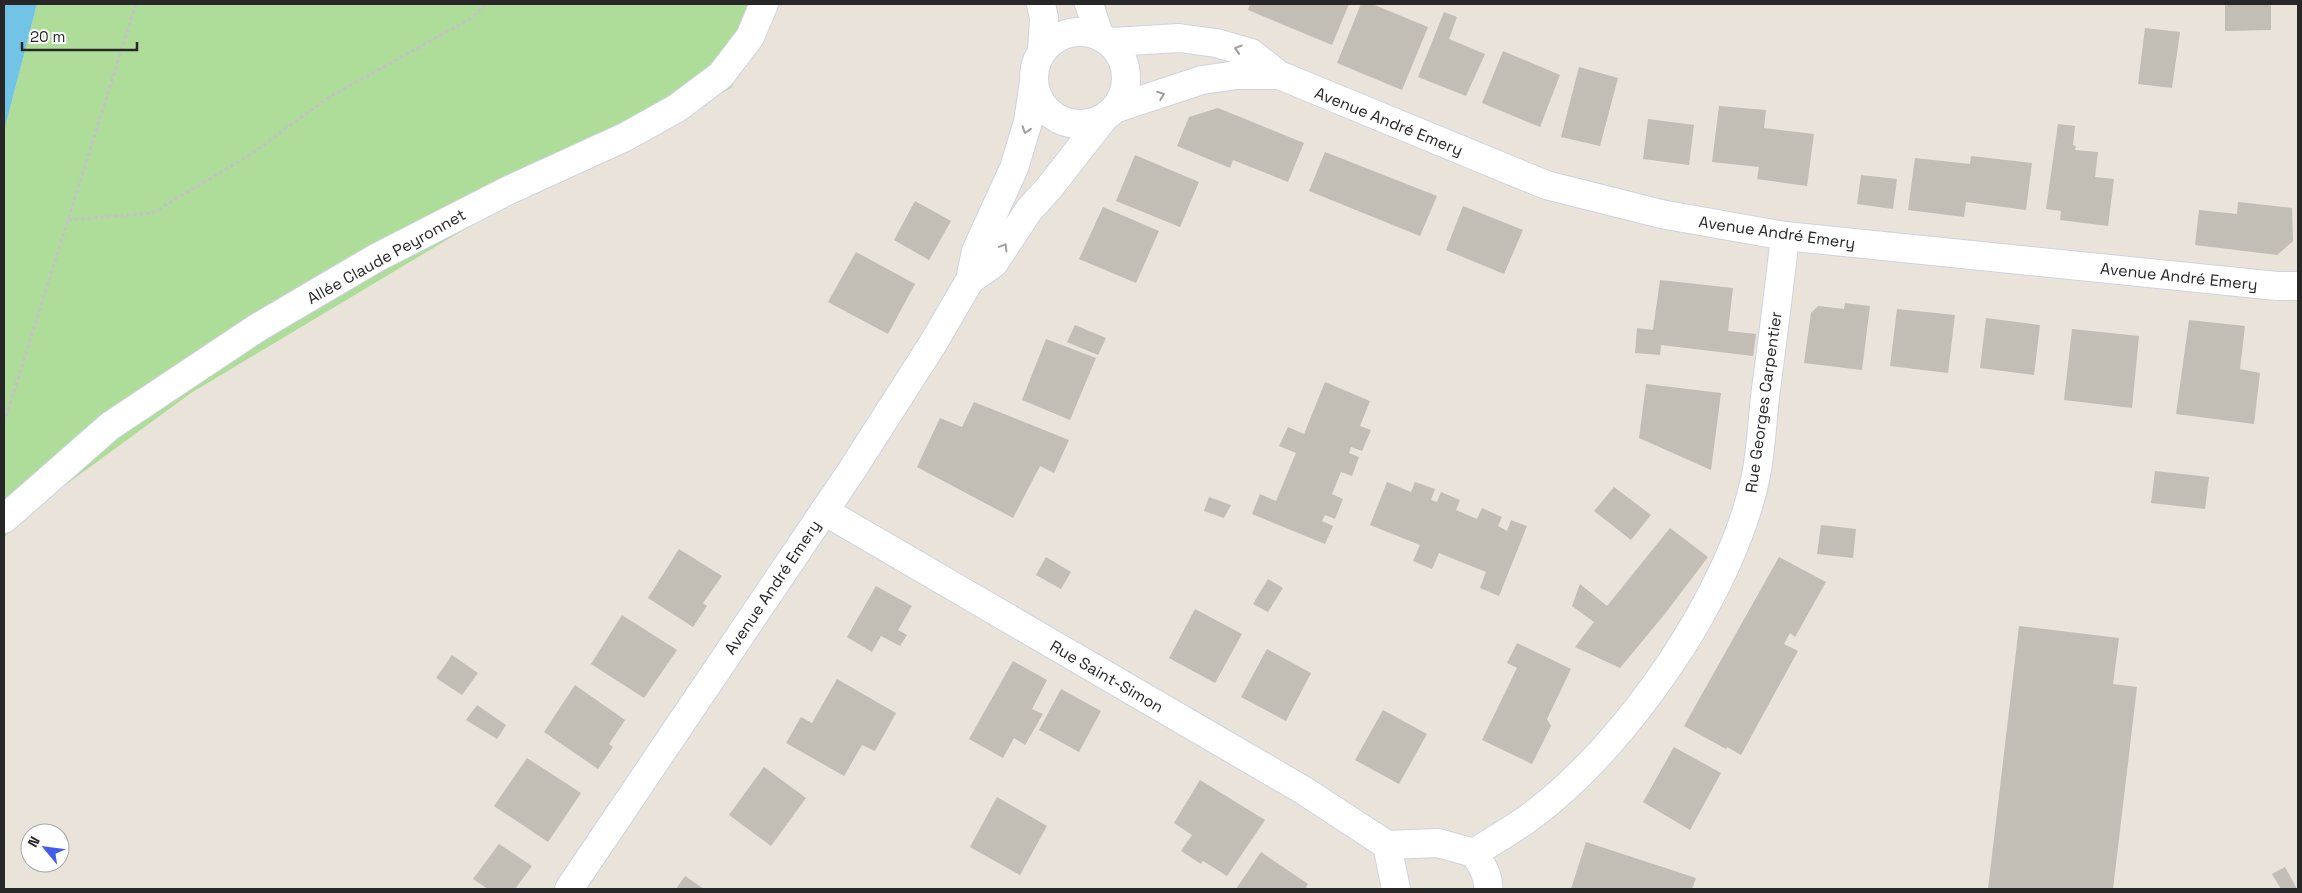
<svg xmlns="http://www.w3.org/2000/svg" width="2302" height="893" font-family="'Space Grotesk',sans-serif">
	<rect width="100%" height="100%" fill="#e9e3da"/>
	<!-- green -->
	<path fill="#aedd99" d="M 37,4 L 777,4 L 731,88 L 485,217 L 191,393 L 19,519 L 4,538 L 4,130 Z"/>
	<!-- water -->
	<path fill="#72c4e6" d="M 4,4 L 37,4 L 4,131 Z"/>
	<!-- building -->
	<path fill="#c2bdb5" d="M 1250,4 L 1349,4 L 1332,45 L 1248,10 Z
		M 1361,4 L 1372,4 L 1428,27 L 1402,90 L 1337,63 Z
		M 2225,4 L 2271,4 L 2271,30 L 2225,31 Z
		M 1444,12 L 1457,17 L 1449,39 L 1485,54 L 1466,96 L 1418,77 Z
		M 2145,28 L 2180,32 L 2172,88 L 2138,84 Z
		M 1503,51 L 1560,75 L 1540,127 L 1482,103 Z
		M 1579,67 L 1618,78 L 1600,146 L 1561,137 Z
		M 1719,106 L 1766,110 L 1764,128 L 1814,134 L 1807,186 L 1757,179 L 1759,167 L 1712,162 Z
		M 1218,108 L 1304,143 L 1288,182 L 1233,160 L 1230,168 L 1177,146 L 1189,117 Z
		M 1648,119 L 1694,125 L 1689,165 L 1643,159 Z
		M 2058,124 L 2075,126 L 2073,145 L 2076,146 L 2075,150 L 2098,152 L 2095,177 L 2114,179 L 2108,226 L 2060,220 L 2061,211 L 2046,209 Z
		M 1325,152 L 1437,196 L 1420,236 L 1309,191 Z
		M 1135,155 L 1199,182 L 1180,227 L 1116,201 Z
		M 1971,156 L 2032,163 L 2026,210 L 1966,202 L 1964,217 L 1908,210 L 1915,158 L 1970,164 Z
		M 1861,175 L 1897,179 L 1893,209 L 1857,204 Z
		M 915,201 L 951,221 L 929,260 L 894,240 Z
		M 2238,202 L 2292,208 L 2293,241 L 2277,255 L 2195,245 L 2199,210 L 2237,214 Z
		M 1463,206 L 1523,230 L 1504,274 L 1446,250 Z
		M 1103,207 L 1159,231 L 1136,283 L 1079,259 Z
		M 856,252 L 915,284 L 888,334 L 828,302 Z
		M 1660,280 L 1733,288 L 1728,331 L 1756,334 L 1753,356 L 1661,345 L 1660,355 L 1635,353 L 1637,328 L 1653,330 Z
		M 1845,303 L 1870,306 L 1862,370 L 1804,363 L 1811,313 L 1818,306 L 1844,309 Z
		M 1897,309 L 1955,315 L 1948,373 L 1890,366 Z
		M 1986,318 L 2040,325 L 2034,375 L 1980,368 Z
		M 2189,320 L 2245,326 L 2240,369 L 2260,373 L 2254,424 L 2176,414 Z
		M 1075,325 L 1106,338 L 1098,355 L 1067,342 Z
		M 2072,329 L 2139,336 L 2132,408 L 2064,400 Z
		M 1046,339 L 1096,358 L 1070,420 L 1022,400 Z
		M 1325,382 L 1370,401 L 1360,426 L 1371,430 L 1362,451 L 1351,447 L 1349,453 L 1359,457 L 1352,476 L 1341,472 L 1332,494 L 1343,499 L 1335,519 L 1325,515 L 1322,521 L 1333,526 L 1325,544 L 1252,514 L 1260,494 L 1276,501 L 1296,453 L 1279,446 L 1288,427 L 1304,434 Z
		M 1646,384 L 1721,393 L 1711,470 L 1639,438 Z
		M 974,402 L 1069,440 L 1054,473 L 1040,466 L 1013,518 L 917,467 L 940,418 L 962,427 Z
		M 2155,471 L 2209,477 L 2205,509 L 2151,503 Z
		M 1387,482 L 1411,492 L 1415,482 L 1435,489 L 1431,500 L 1437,502 L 1441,492 L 1460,500 L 1456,510 L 1477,519 L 1482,508 L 1502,517 L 1498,526 L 1507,531 L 1511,520 L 1527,526 L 1499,596 L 1480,588 L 1486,572 L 1439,553 L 1432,569 L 1413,561 L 1420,545 L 1370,525 Z
		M 1614,487 L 1651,515 L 1631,540 L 1594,511 Z
		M 1209,497 L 1231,505 L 1224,518 L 1204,511 Z
		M 1821,525 L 1856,529 L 1853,558 L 1817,554 Z
		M 1670,528 L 1708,557 L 1664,615 L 1620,668 L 1575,647 L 1594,622 L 1572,606 L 1580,584 L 1607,606 Z
		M 679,549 L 722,576 L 703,603 L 707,606 L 693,627 L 648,598 Z
		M 1046,557 L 1071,572 L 1061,589 L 1036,575 Z
		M 1779,557 L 1826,582 L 1795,637 L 1790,633 L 1784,644 L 1798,651 L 1741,755 L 1727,747 L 1726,749 L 1684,726 Z
		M 1268,579 L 1283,588 L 1268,612 L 1253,604 Z
		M 876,586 L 912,606 L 898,630 L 907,635 L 900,646 L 881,636 L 872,652 L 847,637 Z
		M 1195,609 L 1242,634 L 1215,683 L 1169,658 Z
		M 622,615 L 677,650 L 644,698 L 591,664 Z
		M 2019,626 L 2119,638 L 2113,684 L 2137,687 L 2113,889 L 1988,889 Z
		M 1517,643 L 1571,669 L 1547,719 L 1551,726 L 1532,764 L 1482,740 L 1517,668 L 1507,663 Z
		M 1267,649 L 1311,673 L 1286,721 L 1241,697 Z
		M 452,655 L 478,673 L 462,695 L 436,678 Z
		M 1013,661 L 1047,680 L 1032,709 L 1043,714 L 1025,745 L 1014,738 L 1003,758 L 969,739 Z
		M 837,679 L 896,713 L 875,751 L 862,745 L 844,776 L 786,743 L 801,717 L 812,723 Z
		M 575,685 L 625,720 L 609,744 L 613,747 L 598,769 L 544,732 Z
		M 1061,689 L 1101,711 L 1079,752 L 1039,730 Z
		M 477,705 L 506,725 L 497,739 L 466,720 Z
		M 1383,710 L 1427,734 L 1399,784 L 1355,760 Z
		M 1674,747 L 1721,773 L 1690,830 L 1643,802 Z
		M 527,758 L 581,793 L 548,842 L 494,806 Z
		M 764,767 L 806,798 L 771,846 L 729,815 Z
		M 1200,780 L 1265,820 L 1227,876 L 1203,861 L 1201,864 L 1181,851 L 1192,835 L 1174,823 Z
		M 997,797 L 1047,826 L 1020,875 L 970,847 Z
		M 1586,842 L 1696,878 L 1692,889 L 1571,889 Z
		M 499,844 L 532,866 L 515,889 L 488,889 L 473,879 Z
		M 1261,852 L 1308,884 L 1305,889 L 1236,889 Z
		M 2285,867 L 2297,889 L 2281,889 L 2272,874 Z
		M 685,876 L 704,889 L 676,889 Z"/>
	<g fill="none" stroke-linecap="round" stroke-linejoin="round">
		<!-- minor casing -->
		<g stroke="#cfd2e0" stroke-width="30">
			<path id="minor" d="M 1041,4 L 1044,18 L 1042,51
				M 1089,4 L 1099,35
				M 824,511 L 1303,790 L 1387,845
				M 4,519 L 110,426 L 257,328 L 376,258 L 509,190 L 625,137 L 677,108 L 721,75 L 750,37 L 764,4
				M 1474,853 C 1494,840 1516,828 1534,814 C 1628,743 1730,595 1755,480 C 1761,453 1762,424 1765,397 C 1772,344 1779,290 1785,236
				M 1396,889 L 1387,845 L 1438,843 L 1474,853 C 1481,864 1489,875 1488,889"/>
		</g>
		<!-- tertiary casing -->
		<g stroke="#cfd2e0" stroke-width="30">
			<path id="tertiary" d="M1034 78a46 46 0 1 1 92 0a46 46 0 1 1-92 0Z
				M 1112,42 L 1179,38 L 1216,43 L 1251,53 L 1279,75 L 1546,185 L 1661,214 L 1785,236 L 2277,286 L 2298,286
				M 1114,109 L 1202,80 L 1237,75 L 1279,75
				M 970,280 L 994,263 L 1029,210 L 1049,188 L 1103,119
				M 569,889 L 852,470 L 932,345 L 970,280 L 976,251 L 1014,168 L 1028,122 L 1034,82"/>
		</g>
		<!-- path -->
		<path stroke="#c3c3c3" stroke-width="3" stroke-dasharray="4 2.5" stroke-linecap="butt" d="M 68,220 L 152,213 L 250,155 L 329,97 L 470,19 L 485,4
			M 4,423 L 136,4"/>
		<!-- minor -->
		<use href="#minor" stroke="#fff" stroke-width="28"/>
		<!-- tertiary -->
		<use href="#tertiary" stroke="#fff" stroke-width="28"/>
	</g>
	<!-- one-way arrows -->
	<defs><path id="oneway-chevron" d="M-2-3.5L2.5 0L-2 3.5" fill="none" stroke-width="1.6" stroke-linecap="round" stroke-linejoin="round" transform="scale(1.25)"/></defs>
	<g stroke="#9e9e9e">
		<use href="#oneway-chevron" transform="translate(1238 49) rotate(-163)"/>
		<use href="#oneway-chevron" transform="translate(1161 95) rotate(-21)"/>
		<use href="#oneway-chevron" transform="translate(1026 130) rotate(107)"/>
		<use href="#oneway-chevron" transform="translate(1004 247) rotate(-59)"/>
	</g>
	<g text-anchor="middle" stroke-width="4.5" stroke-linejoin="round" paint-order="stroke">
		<!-- street labels -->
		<g font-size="16" fill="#272727" stroke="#fff">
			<text transform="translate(1389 121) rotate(22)" y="6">Avenue André Emery</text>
			<text transform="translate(1777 232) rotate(8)" y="6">Avenue André Emery</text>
			<text transform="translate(386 256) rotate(-29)" y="6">Allée Claude Peyronnet</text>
			<text transform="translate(2179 276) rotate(6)" y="6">Avenue André Emery</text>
			<text transform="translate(1763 402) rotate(-82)" y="6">Rue Georges Carpentier</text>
			<text transform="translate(772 587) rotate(-56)" y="6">Avenue André Emery</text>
			<text transform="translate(1107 676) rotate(30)" y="6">Rue Saint-Simon</text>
		</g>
	</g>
	<!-- border -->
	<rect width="2302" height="893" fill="none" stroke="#272727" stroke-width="10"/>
	<!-- north arrow -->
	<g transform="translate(45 848) rotate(299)"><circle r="24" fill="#ffffff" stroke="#a9a9a9"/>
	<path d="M0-4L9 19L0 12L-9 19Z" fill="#425dee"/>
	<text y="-8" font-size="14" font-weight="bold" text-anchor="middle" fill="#272727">N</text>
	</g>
	<!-- scale -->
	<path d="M22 42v8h115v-8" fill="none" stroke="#272727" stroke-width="2.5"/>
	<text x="30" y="42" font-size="15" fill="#272727" stroke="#ffffff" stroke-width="4" paint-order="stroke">20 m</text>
</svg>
